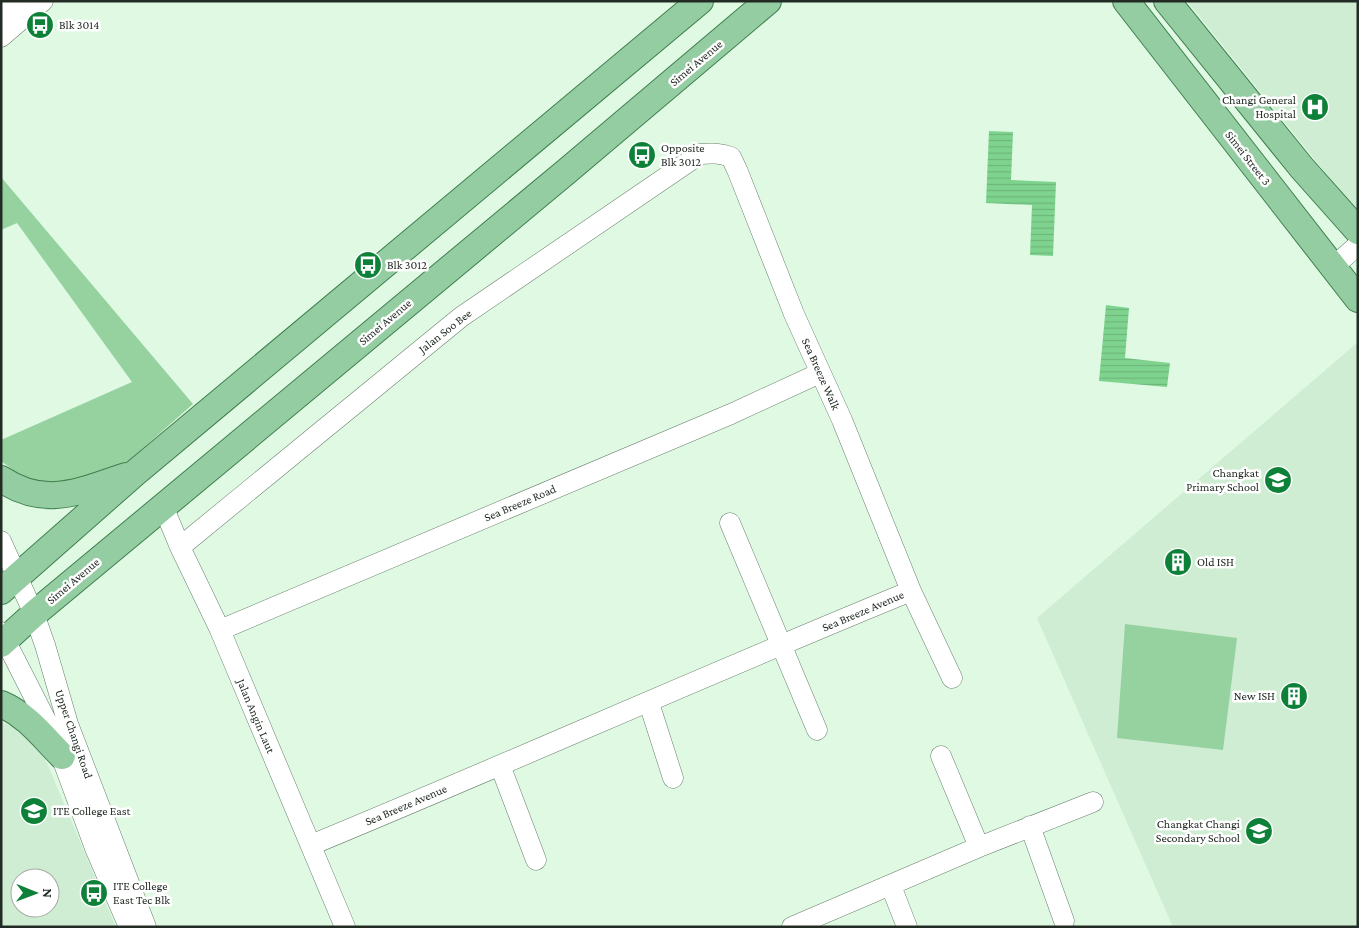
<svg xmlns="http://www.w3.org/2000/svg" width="1359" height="928" font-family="'Crimson Pro',serif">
	<defs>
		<pattern id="water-rules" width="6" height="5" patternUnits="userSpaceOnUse" patternTransform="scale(1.25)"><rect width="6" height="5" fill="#7ed48f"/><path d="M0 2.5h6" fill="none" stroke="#6db67b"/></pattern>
	</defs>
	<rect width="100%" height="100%" fill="#dff9e3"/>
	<!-- built -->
	<path fill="#ceedd2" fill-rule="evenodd" d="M 1187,1 L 1358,1 L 1358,213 Z
		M 1358,342 L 1358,927 L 1173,927 L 1037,618 Z
		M 1,722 L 13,727 L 39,744 L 116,927 L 1,927 ZM 20,878 L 50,878 L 50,908 L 20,908 Z"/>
	<!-- grass -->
	<path fill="#95d29f" d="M 1,177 L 193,404 L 126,463 L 70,481 L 42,483 L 16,472 L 1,461 L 1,440 L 132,382 L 17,223 L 1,230 Z
		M 1125,624 L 1237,638 L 1223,750 L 1117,738 Z"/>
	<!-- water -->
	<path fill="url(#water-rules)" d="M 989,131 L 1013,132 L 1011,180 L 1056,182 L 1053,256 L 1030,255 L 1032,205 L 986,203 Z
		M 1106,305 L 1129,308 L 1125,358 L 1170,363 L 1167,387 L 1099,381 Z"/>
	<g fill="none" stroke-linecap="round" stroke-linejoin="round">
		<!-- minor casing -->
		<g stroke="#6a806d" stroke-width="21">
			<path id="minor" d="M 1,13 L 16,1
				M 1,37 L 43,1
				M 1333,267 L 1358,245
				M 163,506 L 180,547 L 220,630 L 345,927
				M 730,523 L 817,730
				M 1,541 L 34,614 L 45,645 L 68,724 L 146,927
				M 180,547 L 461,317 L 700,154 C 712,153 720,153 731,157 L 738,172 L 794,314 L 842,420 L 911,591 L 952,678
				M 220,630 L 731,414 L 820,373
				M 1,632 L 53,734 L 95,848 L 129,927
				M 649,703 L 673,778
				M 941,756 L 979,847
				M 500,765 L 536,860
				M 1030,826 L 1064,921
				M 311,845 C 512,762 710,673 911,591
				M 891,886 L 907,927
				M 792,927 L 979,847 L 1093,802"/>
		</g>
		<!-- major casing -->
		<g stroke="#3f7f4e" stroke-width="28">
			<path id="major" d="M 1126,1 L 1358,299
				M 1167,1 L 1302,168 L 1358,231
				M 1,479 C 46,509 80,491 126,476
				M 1,591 L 135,473 L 700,1
				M 1,644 L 34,614 L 567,171 L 768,1
				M 1,704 C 27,715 43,737 62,756"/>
		</g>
		<!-- minor -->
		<use href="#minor" stroke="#fff" stroke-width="20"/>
		<!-- major -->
		<use href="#major" stroke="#95cda2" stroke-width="26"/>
	</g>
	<!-- icons -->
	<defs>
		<g id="bus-disc" transform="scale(1.4375)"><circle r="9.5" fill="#0d8138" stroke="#fff"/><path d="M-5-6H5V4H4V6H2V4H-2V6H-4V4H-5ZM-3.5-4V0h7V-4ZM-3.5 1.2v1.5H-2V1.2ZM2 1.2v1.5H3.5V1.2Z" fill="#fff"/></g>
		<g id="hospital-disc" transform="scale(1.4375)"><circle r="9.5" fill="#0d8138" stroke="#fff"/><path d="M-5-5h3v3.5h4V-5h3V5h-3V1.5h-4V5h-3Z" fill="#fff"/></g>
		<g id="school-disc" transform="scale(1.4375)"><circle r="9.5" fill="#0d8138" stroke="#fff"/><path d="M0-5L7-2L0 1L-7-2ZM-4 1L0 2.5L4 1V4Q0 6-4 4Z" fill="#fff"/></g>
		<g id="building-disc" transform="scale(1.4375)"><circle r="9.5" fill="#0d8138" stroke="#fff"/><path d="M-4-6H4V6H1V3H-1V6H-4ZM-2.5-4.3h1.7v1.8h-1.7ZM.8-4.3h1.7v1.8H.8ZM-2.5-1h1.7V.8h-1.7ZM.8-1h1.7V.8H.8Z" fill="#fff"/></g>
		<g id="university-disc" transform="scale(1.4375)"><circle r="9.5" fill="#0d8138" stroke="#fff"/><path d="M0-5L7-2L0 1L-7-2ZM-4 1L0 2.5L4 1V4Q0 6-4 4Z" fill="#fff"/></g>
	</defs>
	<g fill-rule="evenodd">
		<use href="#bus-disc" x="40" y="25"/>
		<use href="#hospital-disc" x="1315" y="107"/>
		<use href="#bus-disc" x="642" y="155"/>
		<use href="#bus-disc" x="368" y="265"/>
		<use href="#school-disc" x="1278" y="480"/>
		<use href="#building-disc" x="1178" y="562"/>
		<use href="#building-disc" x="1294" y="696"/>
		<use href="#university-disc" x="34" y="811"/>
		<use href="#school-disc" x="1259" y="831"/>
		<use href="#bus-disc" x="94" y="893"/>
	</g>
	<g text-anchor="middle" stroke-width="5" stroke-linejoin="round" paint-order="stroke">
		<!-- poi labels -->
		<g font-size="12" fill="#232c24" stroke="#fff" text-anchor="start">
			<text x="59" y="29">Blk 3014</text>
			<text x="1296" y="104" text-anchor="end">Changi General<tspan x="1296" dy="14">Hospital</tspan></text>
			<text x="661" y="152">Opposite<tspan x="661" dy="14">Blk 3012</tspan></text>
			<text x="387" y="269">Blk 3012</text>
			<text x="1259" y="477" text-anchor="end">Changkat<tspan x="1259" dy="14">Primary School</tspan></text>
			<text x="1197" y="566">Old ISH</text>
			<text x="1275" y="700" text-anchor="end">New ISH</text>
			<text x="53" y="815">ITE College East</text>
			<text x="1240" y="828" text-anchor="end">Changkat Changi<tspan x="1240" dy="14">Secondary School</tspan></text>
			<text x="113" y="890">ITE College<tspan x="113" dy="14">East Tec Blk</tspan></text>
		</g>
		<!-- street labels -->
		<g font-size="12" fill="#232c24" stroke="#fff">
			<text transform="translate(696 63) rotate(-40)" y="4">Simei Avenue</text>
			<text transform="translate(1248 158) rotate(52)" y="4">Simei Street 3</text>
			<text transform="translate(385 322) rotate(-40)" y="4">Simei Avenue</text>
			<text transform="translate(445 331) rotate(-38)" y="4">Jalan Soo Bee</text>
			<text transform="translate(821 374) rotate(66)" y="4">Sea Breeze Walk</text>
			<text transform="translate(520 503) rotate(-23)" y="4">Sea Breeze Road</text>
			<text transform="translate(73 581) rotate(-40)" y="4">Simei Avenue</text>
			<text transform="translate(863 611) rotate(-23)" y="4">Sea Breeze Avenue</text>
			<text transform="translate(256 716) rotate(67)" y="4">Jalan Angin Laut</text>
			<text transform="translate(74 734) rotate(71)" y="4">Upper Changi Road</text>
			<text transform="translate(406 805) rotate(-23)" y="4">Sea Breeze Avenue</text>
		</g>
	</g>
	<!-- border -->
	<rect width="1359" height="928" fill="none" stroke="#232c24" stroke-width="5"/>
	<!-- north arrow -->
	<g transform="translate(35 893) rotate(91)"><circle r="24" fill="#ffffff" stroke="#a7aba7"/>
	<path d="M0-4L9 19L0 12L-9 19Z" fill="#0d8138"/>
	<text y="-8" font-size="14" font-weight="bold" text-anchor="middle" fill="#232c24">N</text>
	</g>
</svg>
